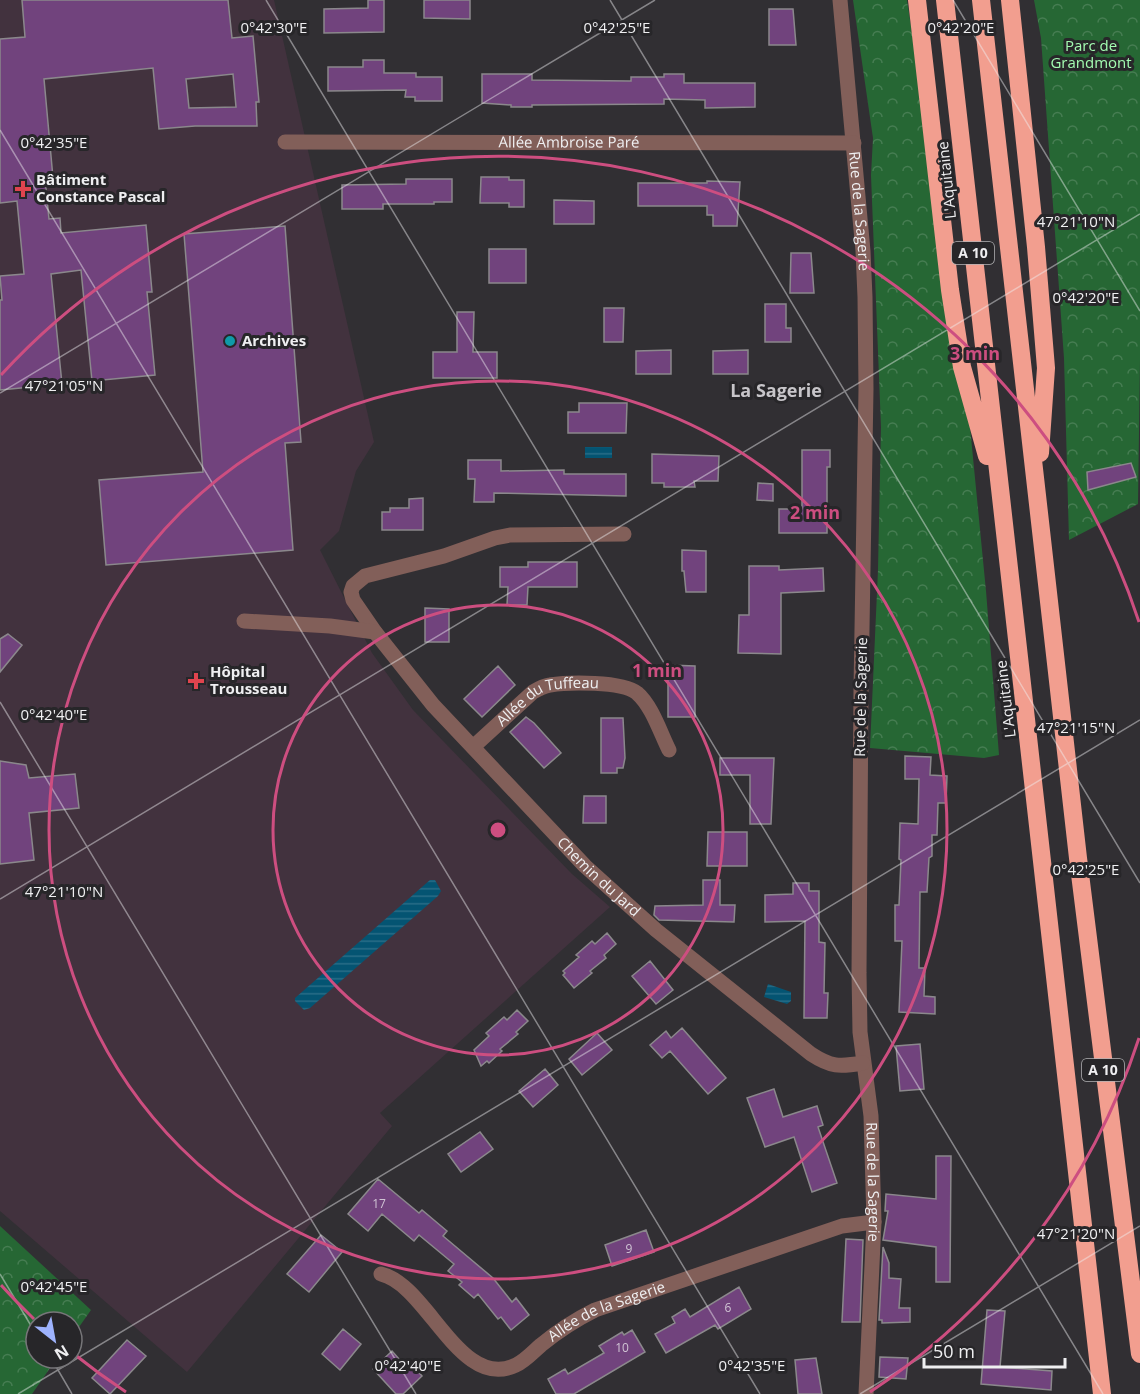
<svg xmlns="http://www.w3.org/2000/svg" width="1140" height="1394" font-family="'Open Sans',sans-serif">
	<defs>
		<pattern id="forest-crowns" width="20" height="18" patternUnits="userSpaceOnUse" patternTransform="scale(1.5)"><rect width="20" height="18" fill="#266734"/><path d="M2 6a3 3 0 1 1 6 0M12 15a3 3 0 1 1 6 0" fill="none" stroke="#467d52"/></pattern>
		<pattern id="water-rules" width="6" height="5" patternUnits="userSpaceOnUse" patternTransform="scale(1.5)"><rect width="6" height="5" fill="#045472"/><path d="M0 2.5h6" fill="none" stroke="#296d87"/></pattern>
	</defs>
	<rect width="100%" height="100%" fill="#312f33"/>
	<!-- medical -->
	<path fill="#42323e" d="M 0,0 L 274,0 L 374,442 L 356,471 L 339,531 L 320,550 L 372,653 L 413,710 L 572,874 L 610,907 L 380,1113 L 392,1126 L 187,1372 L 0,1211 Z"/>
	<!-- forest -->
	<path fill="url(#forest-crowns)" d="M 853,0 L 907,0 L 967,396 L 986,591 L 999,755 L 984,758 L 870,748 L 878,570 L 881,427 L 871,175 L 873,138 Z
		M 1034,0 L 1140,0 L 1140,359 L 1138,504 L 1069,540 L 1064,358 L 1041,38 Z
		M 0,1226 L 91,1310 L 72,1337 L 72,1322 L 36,1322 L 36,1358 L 57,1358 L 32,1394 L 0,1394 Z"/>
	<!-- water -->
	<path fill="url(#water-rules)" d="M 585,447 L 612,447 L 612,458 L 585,458 Z
		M 430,880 L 435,880 L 441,891 L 438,896 L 310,1008 L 304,1010 L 295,1001 L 295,998 Z
		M 768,984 L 791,992 L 791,1001 L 787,1004 L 764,997 Z"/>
	<!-- building -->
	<path fill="#71437d" stroke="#8b888c" stroke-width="1.5" fill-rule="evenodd" d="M 22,0 L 228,0 L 232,38 L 253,36 L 259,102 L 256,102 L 257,126 L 195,126 L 159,129 L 153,68 L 44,79 L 53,178 L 45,179 L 49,219 L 60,218 L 61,233 L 146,225 L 152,292 L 147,292 L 155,375 L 92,381 L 81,270 L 51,274 L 62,384 L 0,390 L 0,300 L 2,300 L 0,276 L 24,274 L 17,201 L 0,203 L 0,39 L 25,37 ZM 233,74 L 236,107 L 189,108 L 186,79 Z
		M 368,0 L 384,0 L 384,32 L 324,33 L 324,9 L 368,8 Z
		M 424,0 L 470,0 L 470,19 L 424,18 Z
		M 769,9 L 793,9 L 796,45 L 769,45 Z
		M 363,60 L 384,60 L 384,73 L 416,73 L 416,77 L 442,77 L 442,101 L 415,101 L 415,97 L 405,97 L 406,90 L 328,91 L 328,67 L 363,67 Z
		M 482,74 L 532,74 L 532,80 L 631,81 L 631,77 L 664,77 L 664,74 L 684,74 L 684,83 L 755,83 L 755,107 L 705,108 L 705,100 L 664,99 L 664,104 L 532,105 L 532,107 L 511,107 L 511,105 L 482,103 Z
		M 481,177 L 509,177 L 509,180 L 524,180 L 524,207 L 509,207 L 509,203 L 480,203 Z
		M 406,179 L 452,179 L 452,202 L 434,202 L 434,204 L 383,204 L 383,209 L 342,209 L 342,185 L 406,184 Z
		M 707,181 L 740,182 L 737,226 L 713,226 L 713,215 L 707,215 L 707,206 L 638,206 L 638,183 L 707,183 Z
		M 554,200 L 594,201 L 594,224 L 554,224 Z
		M 285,226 L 301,442 L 285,443 L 293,550 L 106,565 L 99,480 L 203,472 L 184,234 Z
		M 489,249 L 526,249 L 526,283 L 489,283 Z
		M 791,253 L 811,253 L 814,293 L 790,293 Z
		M 765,304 L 786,304 L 786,328 L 791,328 L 791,342 L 765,342 Z
		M 604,308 L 624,308 L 623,342 L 604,342 Z
		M 457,312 L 474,312 L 473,352 L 497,352 L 497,378 L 433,378 L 433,352 L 457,352 Z
		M 671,350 L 671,374 L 636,374 L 636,351 Z
		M 748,350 L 748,374 L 713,374 L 713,351 Z
		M 579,403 L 627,403 L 626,433 L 568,433 L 568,412 L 579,412 Z
		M 802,450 L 830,450 L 830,467 L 827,467 L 827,533 L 779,533 L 779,509 L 802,509 Z
		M 652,454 L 719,456 L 718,481 L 694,481 L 695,487 L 664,487 L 664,483 L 652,483 Z
		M 468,460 L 501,460 L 501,471 L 564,470 L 564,474 L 626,474 L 626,496 L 494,493 L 494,502 L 474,502 L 475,479 L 468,479 Z
		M 1131,463 L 1136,477 L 1088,490 L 1087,472 Z
		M 758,483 L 773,484 L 773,501 L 757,500 Z
		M 423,498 L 423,530 L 382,530 L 382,512 L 390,512 L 390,508 L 409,508 L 409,499 Z
		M 682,550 L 706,551 L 706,592 L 686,592 L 684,571 L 682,571 Z
		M 528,562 L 577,562 L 577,587 L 528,587 L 527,605 L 507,605 L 508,587 L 500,587 L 500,567 L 528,567 Z
		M 749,566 L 779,566 L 779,570 L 823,568 L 824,591 L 781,593 L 781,654 L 738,653 L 739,615 L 749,615 Z
		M 425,608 L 449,609 L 449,642 L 425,642 Z
		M 8,634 L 22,645 L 0,672 L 0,639 Z
		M 668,665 L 695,666 L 695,717 L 668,717 Z
		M 498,666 L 515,685 L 482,717 L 464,699 Z
		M 526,717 L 534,723 L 561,753 L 544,768 L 510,732 Z
		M 601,718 L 623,718 L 625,758 L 623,768 L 617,768 L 617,773 L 601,773 Z
		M 905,756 L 931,757 L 930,775 L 947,776 L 946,803 L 938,803 L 937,835 L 932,835 L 932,856 L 929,858 L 927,892 L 920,892 L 919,968 L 925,968 L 924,996 L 935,997 L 935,1014 L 899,1012 L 902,941 L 895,941 L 895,905 L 899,905 L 901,860 L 899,859 L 900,823 L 918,824 L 919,779 L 905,779 Z
		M 720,758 L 774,758 L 771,824 L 750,824 L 750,775 L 720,775 Z
		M 0,761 L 26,765 L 29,778 L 75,774 L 79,808 L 29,813 L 34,860 L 0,864 Z
		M 584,796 L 606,796 L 606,823 L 583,823 Z
		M 708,832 L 747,832 L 747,866 L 707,866 Z
		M 703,880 L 720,880 L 720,905 L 735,905 L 734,922 L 659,920 L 654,915 L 655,906 L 703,905 Z
		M 793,883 L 809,883 L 809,891 L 819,891 L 819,942 L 825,943 L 824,993 L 828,993 L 827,1018 L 804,1018 L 805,921 L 765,922 L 765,895 L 793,894 Z
		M 607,933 L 616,944 L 604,955 L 606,958 L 590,971 L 592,973 L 574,988 L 563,975 L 565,973 L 563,971 L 579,957 L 576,955 L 592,941 L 595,944 Z
		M 650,961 L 673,990 L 656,1004 L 632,976 Z
		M 517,1010 L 528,1021 L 516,1032 L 518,1034 L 500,1049 L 502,1051 L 489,1063 L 487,1061 L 481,1066 L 474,1050 L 489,1036 L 486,1033 L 504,1017 L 507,1020 Z
		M 682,1028 L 726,1078 L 708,1094 L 670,1051 L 662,1058 L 650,1045 L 666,1031 L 671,1038 Z
		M 597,1033 L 612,1050 L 582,1075 L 569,1059 Z
		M 920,1044 L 924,1089 L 900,1091 L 896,1046 Z
		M 545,1069 L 558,1085 L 533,1107 L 519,1091 Z
		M 774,1089 L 783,1117 L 817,1106 L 823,1125 L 818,1127 L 837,1183 L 812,1192 L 794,1137 L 765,1147 L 747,1098 Z
		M 480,1132 L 493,1149 L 461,1172 L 448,1154 Z
		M 936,1156 L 951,1156 L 950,1282 L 936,1282 L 936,1247 L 883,1240 L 888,1211 L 885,1211 L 886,1194 L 936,1199 Z
		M 378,1179 L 419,1213 L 422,1210 L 447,1231 L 443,1236 L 493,1278 L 512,1302 L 516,1298 L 529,1315 L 511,1330 L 501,1317 L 498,1319 L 478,1294 L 474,1298 L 459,1285 L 462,1282 L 448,1271 L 454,1264 L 419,1235 L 414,1241 L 382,1214 L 368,1231 L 348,1214 Z
		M 646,1230 L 654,1252 L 612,1266 L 605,1245 Z
		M 321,1235 L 342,1252 L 309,1292 L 287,1274 Z
		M 846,1239 L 863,1240 L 860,1322 L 842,1322 Z
		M 883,1247 L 889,1263 L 889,1278 L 901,1279 L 899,1308 L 910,1308 L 910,1322 L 882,1323 L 882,1320 L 879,1320 Z
		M 739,1287 L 751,1309 L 718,1329 L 715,1325 L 666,1353 L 655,1334 L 675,1323 L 672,1317 L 685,1309 L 690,1317 Z
		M 987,1310 L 1005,1311 L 1000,1367 L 1052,1371 L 1051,1390 L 981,1384 Z
		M 343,1329 L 361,1344 L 340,1370 L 322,1354 Z
		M 632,1330 L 645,1352 L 574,1394 L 556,1394 L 548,1379 L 565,1369 L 568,1374 L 604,1353 L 599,1346 L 622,1332 L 624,1335 Z
		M 127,1340 L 146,1356 L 110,1394 L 92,1378 Z
		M 392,1351 L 406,1367 L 410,1363 L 422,1376 L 403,1394 L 396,1394 L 373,1369 Z
		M 880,1357 L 908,1358 L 906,1379 L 879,1377 Z
		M 816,1358 L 822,1394 L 798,1394 L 795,1360 Z"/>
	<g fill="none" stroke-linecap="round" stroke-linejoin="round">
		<!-- minor -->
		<g stroke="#825f59" stroke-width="15">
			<path id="s1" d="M 840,0 L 863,251 L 865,297 L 866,389 L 861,689 L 859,973 L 860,1032 L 871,1116 L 874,1222 L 866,1394"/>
			<path id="s2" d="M 285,142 L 854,143"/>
			<path id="s3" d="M 624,534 L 510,535 L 495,538 L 444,556 L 365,576 L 353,586 L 351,592 L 353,600 L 375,632 L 433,705 L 585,866 L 656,930 L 811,1054 C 831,1067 839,1067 863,1063"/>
			<path d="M 244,621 L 330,626 L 375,632"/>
			<path id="s4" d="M 473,747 L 533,692 C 538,689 543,686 550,685 C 568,682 622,681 637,693 C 652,706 660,732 669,750"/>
			<path id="s5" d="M 381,1274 C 428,1285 460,1392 516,1365 C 525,1361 533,1352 541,1345 C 558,1331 575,1320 595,1310 L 842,1226 L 874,1222"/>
		</g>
		<!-- highway -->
		<path stroke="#f29e8f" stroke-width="18" d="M 917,0 L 950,290 L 962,367 L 987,456
			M 945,0 L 1102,1394
			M 981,0 L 1078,858 L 1140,1354
			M 1010,0 L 1036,247 L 1046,368 L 1040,453"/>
	</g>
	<!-- ticks -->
	<path fill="none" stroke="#efeff1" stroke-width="1.5" stroke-opacity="0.45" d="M 266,0 L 1103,1394M 610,0 L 1140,883M 953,0 L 1140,311M 0,130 L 760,1394M 0,393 L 655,0M 0,702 L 416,1394M 0,899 L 1140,214M 0,1274 L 36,1334M 51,1358 L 72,1394M 18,1394 L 1140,720M 860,1394 L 1140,1226"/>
	<!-- distance rings -->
	<g fill="none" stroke="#cd4e80" stroke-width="3">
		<circle cx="498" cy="830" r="225"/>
		<circle cx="498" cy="830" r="449"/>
		<path d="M1139 1038A674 674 0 0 1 870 1392M126 1392A674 674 0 0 1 74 1354M34 1319A674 674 0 0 1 1 1285M1 375A674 674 0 0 1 1139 622"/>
	</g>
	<!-- markers -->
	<g fill="#e0444e" stroke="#272629" stroke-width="2">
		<path d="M20 180h6v6h6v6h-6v6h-6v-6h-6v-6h6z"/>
		<path d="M193 672h6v6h6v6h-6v6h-6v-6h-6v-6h6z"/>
	</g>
	<circle fill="#0f9aa8" stroke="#272629" stroke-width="2" cx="230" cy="341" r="6"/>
	<g text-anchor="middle" stroke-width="6" stroke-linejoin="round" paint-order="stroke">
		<!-- number labels -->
		<g font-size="12" fill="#d0c4d4">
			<text x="379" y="1208">17</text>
			<text x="629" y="1253">9</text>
			<text x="728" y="1312">6</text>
			<text x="622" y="1352">10</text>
		</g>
		<!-- shield labels -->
		<g fill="#272629" stroke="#b3b3b5" stroke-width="1.5">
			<rect x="952" y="242" width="42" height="22" rx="4.5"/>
			<rect x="1082" y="1059" width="42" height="22" rx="4.5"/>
		</g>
		<g font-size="14" font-weight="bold" fill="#efeff1">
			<text x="973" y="258">A 10</text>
			<text x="1103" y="1075">A 10</text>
		</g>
		<!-- park labels -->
		<g font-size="15" fill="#a3fcb1" stroke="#272629">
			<text x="1091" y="51">Parc de<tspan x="1091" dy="17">Grandmont</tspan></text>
		</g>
		<!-- street labels -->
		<g font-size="15" fill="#efeff1" stroke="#272629">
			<text dy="5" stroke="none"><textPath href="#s2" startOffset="284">Allée Ambroise Paré</textPath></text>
			<text transform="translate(947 180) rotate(-96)" y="5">L'Aquitaine</text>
			<text dy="5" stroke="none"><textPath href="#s1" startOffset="212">Rue de la Sagerie</textPath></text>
			<text transform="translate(861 697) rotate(-89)" y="5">Rue de la Sagerie</text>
			<text transform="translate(1006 699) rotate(-97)" y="5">L'Aquitaine</text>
			<text dy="5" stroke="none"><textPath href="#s4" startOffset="92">Allée du Tuffeau</textPath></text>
			<text dy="5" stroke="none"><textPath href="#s3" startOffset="666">Chemin du Jard</textPath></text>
			<text dy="5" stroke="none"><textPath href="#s1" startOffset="1184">Rue de la Sagerie</textPath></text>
			<text dy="5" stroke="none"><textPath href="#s5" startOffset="280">Allée de la Sagerie</textPath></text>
		</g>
		<!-- poi labels -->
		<g font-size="15" font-weight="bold" fill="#efeff1" stroke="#272629" text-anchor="start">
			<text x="36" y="185">Bâtiment<tspan x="36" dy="17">Constance Pascal</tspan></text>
			<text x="242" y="346">Archives</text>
			<text x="210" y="677">Hôpital<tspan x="210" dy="17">Trousseau</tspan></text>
		</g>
		<!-- quarter labels -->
		<g font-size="18" font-weight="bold" fill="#c7c5c9" stroke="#272629">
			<text x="776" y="397">La Sagerie</text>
		</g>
	</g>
	<g font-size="15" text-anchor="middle" fill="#efeff1" stroke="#272629" stroke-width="6" stroke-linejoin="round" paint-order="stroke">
		<text x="274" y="33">0°42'30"E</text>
		<text x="617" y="33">0°42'25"E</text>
		<text x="961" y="33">0°42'20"E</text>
		<text x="54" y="148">0°42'35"E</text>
		<text x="1076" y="227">47°21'10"N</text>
		<text x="1086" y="303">0°42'20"E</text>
		<text x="64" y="391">47°21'05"N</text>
		<text x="54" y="720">0°42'40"E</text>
		<text x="1076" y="733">47°21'15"N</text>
		<text x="1086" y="875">0°42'25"E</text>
		<text x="64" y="897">47°21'10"N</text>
		<text x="1076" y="1239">47°21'20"N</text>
		<text x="54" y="1292">0°42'45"E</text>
		<text x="408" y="1371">0°42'40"E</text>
		<text x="752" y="1371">0°42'35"E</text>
	</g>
	<circle cx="498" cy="830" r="9" fill="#cd4e80" stroke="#272629" stroke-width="3"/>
	<g font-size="18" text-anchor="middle" font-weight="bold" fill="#cd4e80" stroke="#272629" stroke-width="6" stroke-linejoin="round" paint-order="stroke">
		<text x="975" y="360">3 min</text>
		<text x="815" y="519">2 min</text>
		<text x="657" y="677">1 min</text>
	</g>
	<!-- north arrow -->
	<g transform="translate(54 1340) rotate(149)"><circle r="28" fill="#272629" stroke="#777679" stroke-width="1.5"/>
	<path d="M0-4.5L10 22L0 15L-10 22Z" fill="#9eb3fd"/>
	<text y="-9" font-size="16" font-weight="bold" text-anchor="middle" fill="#efeff1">N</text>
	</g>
	<!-- scale -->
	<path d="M924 1358v9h141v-9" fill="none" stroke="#efeff1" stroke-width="3"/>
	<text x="933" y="1358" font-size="18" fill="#efeff1" stroke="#272629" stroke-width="4.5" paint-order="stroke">50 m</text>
</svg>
